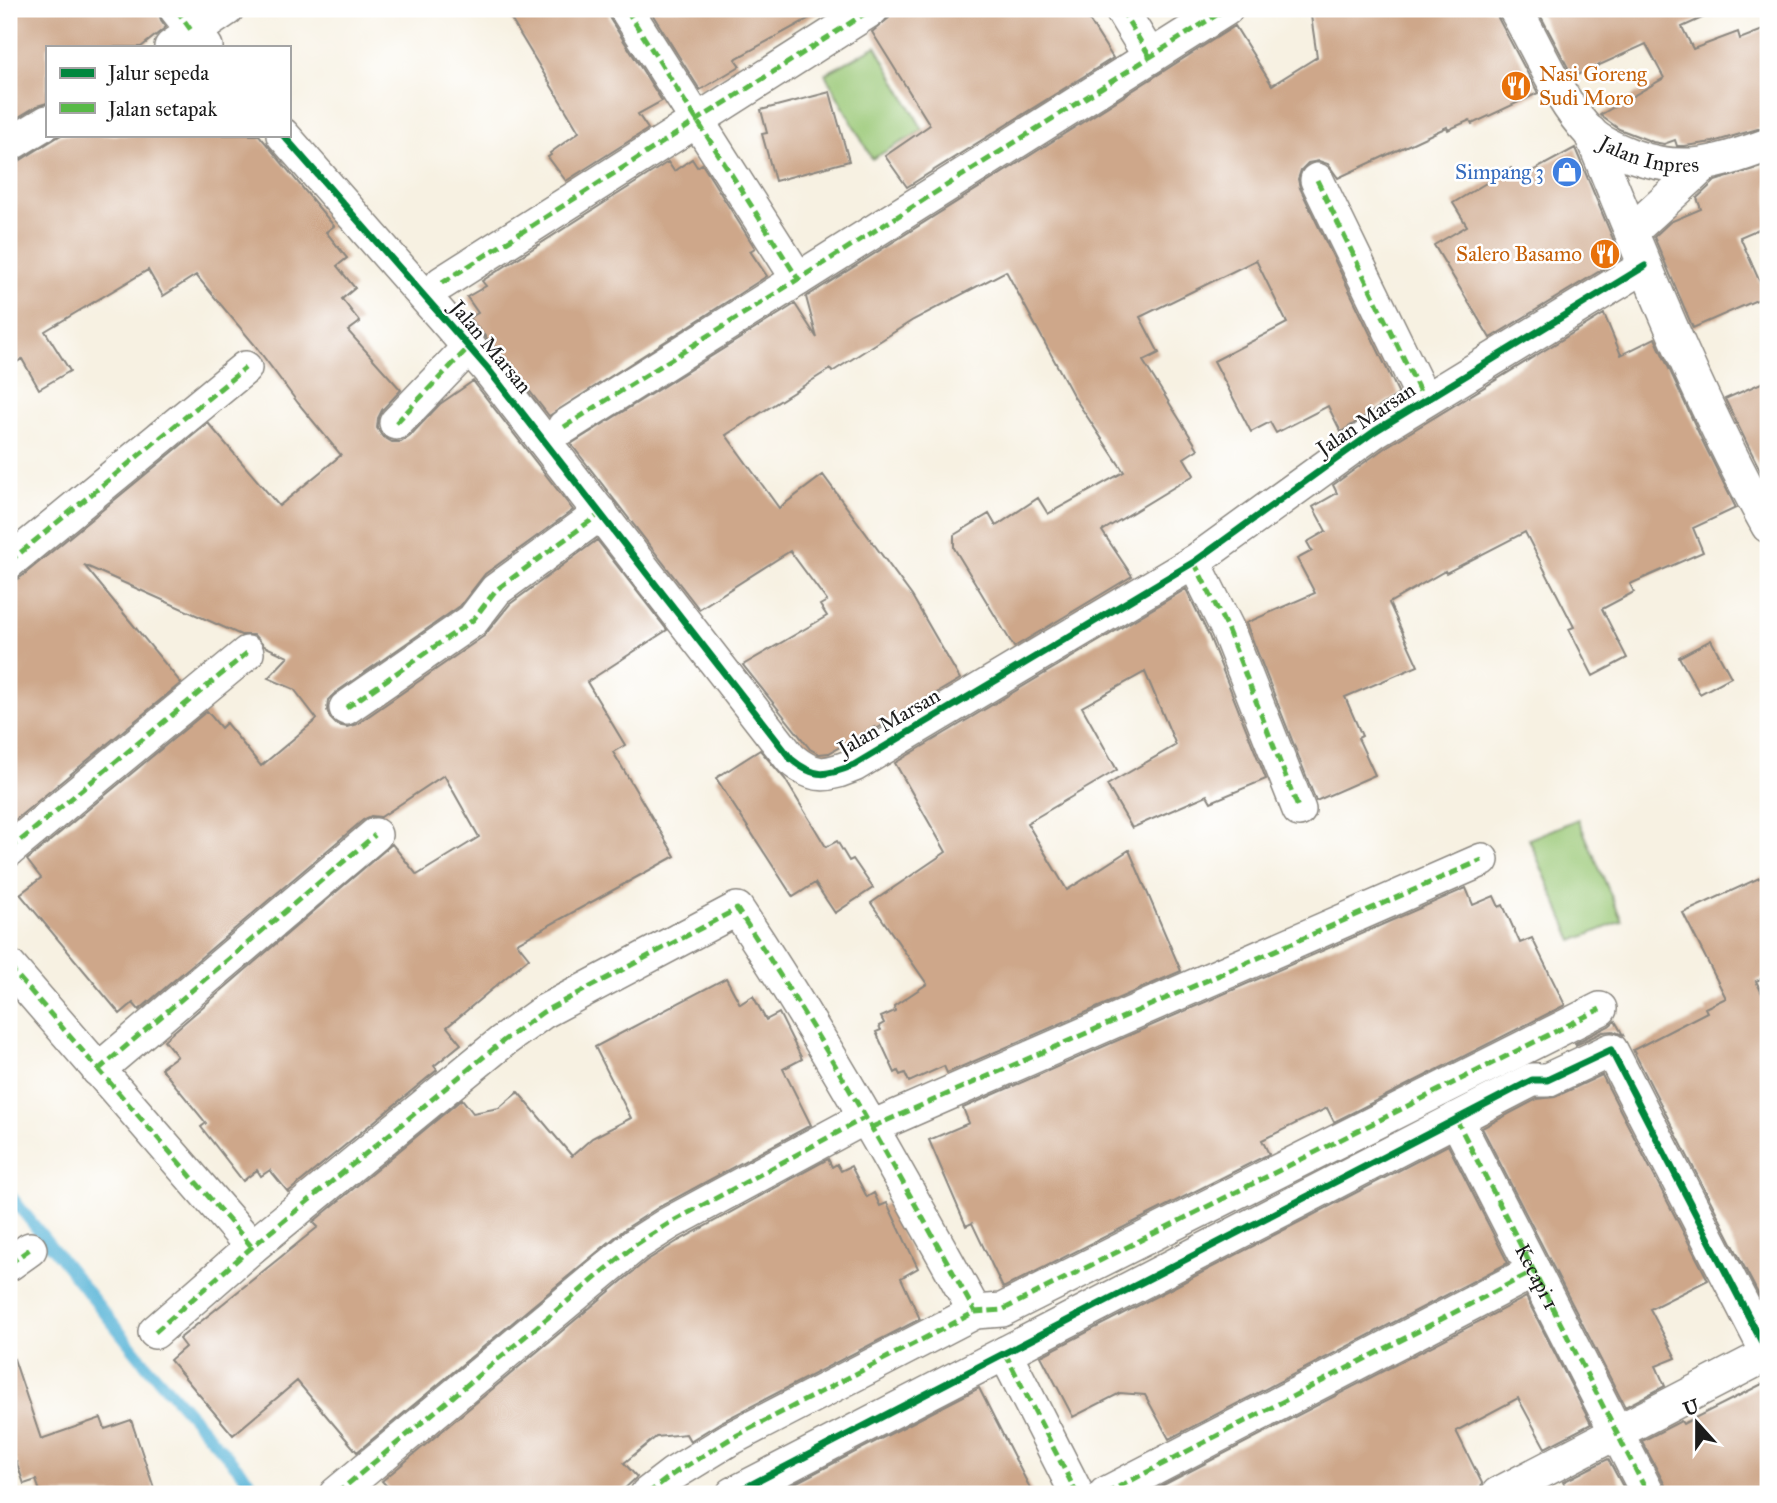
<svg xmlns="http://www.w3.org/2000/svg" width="1777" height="1503" font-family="'IM FELL Great Primer',serif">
	<rect width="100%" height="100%" fill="#fff"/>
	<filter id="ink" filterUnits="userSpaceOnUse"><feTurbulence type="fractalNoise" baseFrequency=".0143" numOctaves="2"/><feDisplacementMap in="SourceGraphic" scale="14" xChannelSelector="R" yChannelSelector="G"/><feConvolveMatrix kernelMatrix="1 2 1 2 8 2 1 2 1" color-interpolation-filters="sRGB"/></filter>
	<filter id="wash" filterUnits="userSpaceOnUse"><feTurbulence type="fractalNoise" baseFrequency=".00686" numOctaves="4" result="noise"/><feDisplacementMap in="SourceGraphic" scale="28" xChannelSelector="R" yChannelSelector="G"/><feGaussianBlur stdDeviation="1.57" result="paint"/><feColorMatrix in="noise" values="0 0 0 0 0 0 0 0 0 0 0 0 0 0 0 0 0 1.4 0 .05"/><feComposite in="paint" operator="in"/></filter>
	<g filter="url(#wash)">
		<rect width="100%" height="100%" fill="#f7f1e2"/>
		<!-- green -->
		<path fill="#9bc978" stroke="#5c724a" stroke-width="2" d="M 876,46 L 923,130 L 872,159 L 825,74 Z
			M 1578,819 L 1622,921 L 1573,941 L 1529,839 Z"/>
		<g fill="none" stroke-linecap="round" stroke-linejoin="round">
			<!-- stream -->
			<path stroke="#5bb6d8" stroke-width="12" d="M 9,1194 L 147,1366 L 261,1494"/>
		</g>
		<g id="blocks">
			<!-- building -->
			<path fill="#cea78a" d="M 9,9 L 157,9 L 161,20 L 166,27 L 141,47 L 47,47 L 47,103 L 37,106 L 12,121 L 9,117 Z
				M 505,9 L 607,9 L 610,19 L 662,101 L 638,114 L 648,129 L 566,181 L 548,157 L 551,155 L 550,153 L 579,132 Z
				M 649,9 L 826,9 L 735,59 L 740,66 L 700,90 Z
				M 891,9 L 1082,9 L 1113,58 L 907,187 L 885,156 L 930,125 L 872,32 L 889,18 Z
				M 1310,9 L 1496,9 L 1498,18 L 1538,93 L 1472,124 L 1470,120 L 1448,130 L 1447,127 L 1338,178 L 1328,164 L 1319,161 L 1308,163 L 1301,170 L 1298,179 L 1300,188 L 1399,394 L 1341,432 L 1328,406 L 1276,433 L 1270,422 L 1251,432 L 1214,361 L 1287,323 L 1256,260 L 1140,317 L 1159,353 L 1143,361 L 1198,449 L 1184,458 L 1194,475 L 1102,531 L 1132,576 L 1014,647 L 954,548 L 954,535 L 989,514 L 996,526 L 1038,498 L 1048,514 L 1124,472 L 1074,397 L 1006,271 L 913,320 L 832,372 L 830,369 L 726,435 L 779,508 L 823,475 L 912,596 L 960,679 L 876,729 L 875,727 L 829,753 L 819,754 L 810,749 L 743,665 L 827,616 L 820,605 L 827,601 L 790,551 L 699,609 L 571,444 L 795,304 L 817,338 L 806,297 L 1235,26 L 1272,85 L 1317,57 Z
				M 1537,9 L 1722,9 L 1682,27 L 1693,49 L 1738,32 L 1740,39 L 1768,28 L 1768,126 L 1713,142 L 1685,146 L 1677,146 L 1675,140 L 1664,144 L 1653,142 L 1619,129 L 1600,115 L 1664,78 L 1646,44 L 1573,77 Z
				M 830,92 L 849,161 L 775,181 L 762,134 L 767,133 L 761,110 Z
				M 61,135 L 259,135 L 334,226 L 326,232 L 347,258 L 337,266 L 355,288 L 342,299 L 360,322 L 348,331 L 401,390 L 382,410 L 378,418 L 377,428 L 382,436 L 392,442 L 401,442 L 409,437 L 440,404 L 473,381 L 573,510 L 485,574 L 460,606 L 335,693 L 328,700 L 327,710 L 330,718 L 337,725 L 347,727 L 357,724 L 484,636 L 510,604 L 597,540 L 667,630 L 587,682 L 625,745 L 613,752 L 675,856 L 517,943 L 529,958 L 447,1027 L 461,1044 L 434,1066 L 437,1070 L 288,1192 L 270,1170 L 261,1176 L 257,1170 L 243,1181 L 201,1127 L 206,1123 L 161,1068 L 177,1056 L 164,1040 L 392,844 L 417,875 L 479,837 L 444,775 L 381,817 L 371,816 L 363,820 L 139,1010 L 133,1003 L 120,1014 L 20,894 L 41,878 L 27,860 L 207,711 L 221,728 L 226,723 L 261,766 L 317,719 L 294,689 L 268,678 L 288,657 L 264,646 L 254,635 L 241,635 L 84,565 L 181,683 L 9,825 L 9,583 L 21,577 L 208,423 L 279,506 L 341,455 L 298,403 L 254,344 L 196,275 L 163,296 L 148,270 L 45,331 L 70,371 L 39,389 L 22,359 L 9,367 L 9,165 L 19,161 Z
				M 1575,148 L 1621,258 L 1490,338 L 1434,245 L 1467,226 L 1453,203 L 1511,168 L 1518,179 Z
				M 692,159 L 697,167 L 702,164 L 755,248 L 750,251 L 767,276 L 549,416 L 503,357 L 469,318 L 478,313 L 467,297 L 486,286 L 482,281 L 668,162 L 674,171 Z
				M 1768,165 L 1768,225 L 1740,237 L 1766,296 L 1693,328 L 1654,237 L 1670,222 L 1701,209 L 1697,198 L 1715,181 Z
				M 1604,314 L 1621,355 L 1655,338 L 1701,438 L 1736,508 L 1693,528 L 1703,552 L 1630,584 L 1634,592 L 1602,609 L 1627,658 L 1593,676 L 1569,629 L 1574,627 L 1525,532 L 1446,573 L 1445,571 L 1389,603 L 1418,666 L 1345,697 L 1362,736 L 1358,738 L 1375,775 L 1316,801 L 1246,623 L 1315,593 L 1297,559 L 1312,551 L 1307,542 L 1326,531 L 1313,507 L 1337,493 L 1333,485 L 1386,447 Z
				M 1768,380 L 1768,486 L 1725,399 Z
				M 1186,589 L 1209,636 L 1266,779 L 1211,802 L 1207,795 L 1132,828 L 1107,785 L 1176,745 L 1145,672 L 1082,707 L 1117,770 L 1027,823 L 1067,890 L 1129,850 L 1181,971 L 947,1073 L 944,1066 L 909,1082 L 905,1073 L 900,1075 L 898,1071 L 895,1073 L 876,1032 L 881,1030 L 879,1026 L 884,1023 L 881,1017 L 895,1011 L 894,1006 L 927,984 L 871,903 L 946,852 L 895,763 Z
				M 1711,640 L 1731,677 L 1700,694 L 1679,657 Z
				M 760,750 L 785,779 L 826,847 L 837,841 L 849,861 L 853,859 L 873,888 L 835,913 L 815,883 L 793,897 L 716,778 Z
				M 1768,874 L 1768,976 L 1756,981 L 1768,1006 L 1768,1313 L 1633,1050 L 1707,1012 L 1705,1008 L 1726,998 L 1683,913 Z
				M 1466,888 L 1473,905 L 1494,896 L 1499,907 L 1503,905 L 1520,943 L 1532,938 L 1565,1005 L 1334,1122 L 1327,1108 L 1262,1140 L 1269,1154 L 1003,1288 L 972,1223 L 966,1226 L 929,1140 L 969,1123 L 963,1108 Z
				M 726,978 L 740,1004 L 753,996 L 766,1020 L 779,1013 L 802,1059 L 783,1069 L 811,1125 L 659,1207 L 625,1229 L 357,1452 L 297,1381 L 233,1435 L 170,1360 L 185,1347 L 179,1339 L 318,1227 L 313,1222 L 462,1099 L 473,1113 L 499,1108 L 518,1092 L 572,1156 L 592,1138 L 631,1118 L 595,1047 Z
				M 1615,1021 L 1623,1035 L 1613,1031 L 1603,1032 L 1576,1045 L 1575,1043 L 1609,1026 Z
				M 1602,1075 L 1708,1280 L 1650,1309 L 1676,1358 L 1656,1366 L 1665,1386 L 1625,1407 L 1482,1128 L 1537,1099 L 1555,1097 Z
				M 1448,1145 L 1508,1263 L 1169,1439 L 1145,1395 L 1120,1393 L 1073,1417 L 1041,1356 Z
				M 828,1159 L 832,1167 L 837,1164 L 841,1171 L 851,1166 L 867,1197 L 874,1193 L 880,1206 L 887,1203 L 918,1268 L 901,1278 L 920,1319 L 721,1422 L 690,1441 L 686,1434 L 656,1437 L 624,1463 L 637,1477 L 619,1494 L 394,1494 L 382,1481 L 646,1261 L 678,1241 Z
				M 1526,1297 L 1591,1424 L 1545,1448 L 1518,1398 L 1456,1431 L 1482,1483 L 1479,1494 L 1146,1494 Z
				M 14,1359 L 41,1439 L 101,1418 L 105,1429 L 131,1420 L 156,1494 L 41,1494 L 36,1480 L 24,1484 L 16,1461 L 9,1463 L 9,1360 Z
				M 1768,1381 L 1768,1494 L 1667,1494 L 1665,1485 L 1642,1441 L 1681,1421 L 1683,1424 Z
				M 979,1388 L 1033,1494 L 774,1494 Z
				M 1608,1459 L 1627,1494 L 1569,1494 L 1563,1482 Z"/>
		</g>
	</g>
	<g filter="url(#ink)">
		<use href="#blocks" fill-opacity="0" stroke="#8a867f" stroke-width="2"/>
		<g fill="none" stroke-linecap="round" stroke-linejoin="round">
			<!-- minor casing -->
			<g stroke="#8a867f" stroke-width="36">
				<g id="minor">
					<path d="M 176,9 L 206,47"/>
					<path d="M 626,9 L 798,279"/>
					<path d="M 1121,9 L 1150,57"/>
					<path id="s1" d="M 1515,9 C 1537,46 1560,103 1590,133 C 1602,144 1618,150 1633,156 C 1684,174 1719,163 1768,145"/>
					<path d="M 171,47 L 227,9"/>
					<path d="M 1590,132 C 1645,266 1698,400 1768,526"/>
					<path d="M 283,135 L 488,369 L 791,759 C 815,779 827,776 854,765 L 1194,562 L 1375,431 L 1645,266"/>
					<path d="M 9,145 L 47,122"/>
					<path d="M 1317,180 L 1424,400"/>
					<path d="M 1631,232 L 1704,165"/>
					<path d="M 442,283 L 872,9"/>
					<path d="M 396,423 L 469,347"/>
					<path d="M 564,427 L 1226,9"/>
					<path d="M 9,562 L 245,368"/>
					<path d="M 1194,562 L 1227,628 L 1299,810"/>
					<path d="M 346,708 L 473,620 L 496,590 L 601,513"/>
					<path d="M 9,850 L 247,653"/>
					<path d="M 9,966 L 252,1247"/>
					<path d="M 98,1070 L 375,835"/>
					<path id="s2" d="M 1456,1119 L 1648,1494"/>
					<path d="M 872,1127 L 1482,860"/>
					<path d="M 9,1264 L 30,1249"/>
					<path d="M 155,1332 L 252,1247 L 503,1041 L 543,1012 L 737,909 C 824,1039 899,1175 975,1312"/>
					<path d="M 1005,1353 L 1077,1494"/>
					<path d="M 336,1494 L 635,1245 L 668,1224 L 866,1117"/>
					<path d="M 647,1494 L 673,1474 L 730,1439 L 975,1312 L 1002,1310 L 1600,1009"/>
					<path d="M 733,1494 L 1532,1080 L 1547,1080 L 1611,1050 L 1768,1354"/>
					<path d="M 1105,1494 L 1534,1271"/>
					<path d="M 1498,1494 L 1768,1354"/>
				</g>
			</g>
			<!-- minor -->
			<use href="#minor" stroke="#fff" stroke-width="33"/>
			<!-- quiet -->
			<path stroke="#58b947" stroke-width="5" stroke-dasharray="10 5" stroke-linecap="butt" d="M 176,9 L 193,33
				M 626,9 L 798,279
				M 1121,9 L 1150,57
				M 1317,180 L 1424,400
				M 442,283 L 872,9
				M 396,423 L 469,347
				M 564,427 L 1226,9
				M 9,562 L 245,368
				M 1194,562 L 1227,628 L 1299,810
				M 346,708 L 473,620 L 496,590 L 601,513
				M 9,850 L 247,653
				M 9,966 L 252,1247
				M 98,1070 L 375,835
				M 1456,1119 L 1648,1494
				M 872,1127 L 1482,860
				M 9,1264 L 30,1249
				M 155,1332 L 252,1247 L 503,1041 L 543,1012 L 737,909 C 824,1039 899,1175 975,1312
				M 1005,1353 L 1077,1494
				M 336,1494 L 635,1245 L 668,1224 L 866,1117
				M 647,1494 L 673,1474 L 730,1439 L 975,1312 L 1002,1310 L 1600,1009
				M 1105,1494 L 1534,1271"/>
			<!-- cycleway casing -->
			<g stroke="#fff" stroke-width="11">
				<path id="cycleway" d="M 283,135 L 488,369 L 791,759 C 815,779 827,776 854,765 L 1194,562 L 1375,431 L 1645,266
					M 733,1494 L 1532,1080 L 1547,1080 L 1611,1050 L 1768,1354"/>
			</g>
			<!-- cycleway -->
			<use href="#cycleway" stroke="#00873e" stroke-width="7"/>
		</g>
	</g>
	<!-- icons -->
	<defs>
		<g id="restaurant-disc" transform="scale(1.575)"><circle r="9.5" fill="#e8710a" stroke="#fff"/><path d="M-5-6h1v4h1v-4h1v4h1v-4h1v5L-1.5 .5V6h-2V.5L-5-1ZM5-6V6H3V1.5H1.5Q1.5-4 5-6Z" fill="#fff"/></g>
		<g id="shop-disc" transform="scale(1.575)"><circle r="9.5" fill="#3f7fe0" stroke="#fff"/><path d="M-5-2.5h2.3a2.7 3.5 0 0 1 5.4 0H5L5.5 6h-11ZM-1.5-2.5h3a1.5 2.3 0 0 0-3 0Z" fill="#fff"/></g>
	</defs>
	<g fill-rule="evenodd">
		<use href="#restaurant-disc" x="1516" y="86"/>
		<use href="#shop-disc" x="1567" y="172"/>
		<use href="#restaurant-disc" x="1605" y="254"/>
	</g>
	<g text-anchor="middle" stroke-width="5" stroke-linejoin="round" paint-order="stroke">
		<!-- food labels -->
		<g font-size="21" fill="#c56008" stroke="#fff" text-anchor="start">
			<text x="1539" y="81">Nasi Goreng<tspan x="1539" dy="24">Sudi Moro</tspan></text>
			<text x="1582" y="261" text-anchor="end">Salero Basamo</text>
		</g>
		<!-- street labels -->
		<g font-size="21" fill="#1c1c1c" stroke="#fff">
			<text dy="7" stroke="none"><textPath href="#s1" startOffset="210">Jalan Inpres</textPath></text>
			<text transform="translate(491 347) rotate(50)" y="7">Jalan Marsan</text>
			<text transform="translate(1366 419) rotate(-34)" y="7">Jalan Marsan</text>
			<text transform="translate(889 722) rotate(-30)" y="7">Jalan Marsan</text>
			<text dy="7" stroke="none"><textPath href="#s2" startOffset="177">Kecapi 1</textPath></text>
		</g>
		<!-- shop labels -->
		<g font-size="21" fill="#366cbe" stroke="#fff" text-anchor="end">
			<text x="1544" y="179">Simpang 3</text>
		</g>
	</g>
	<!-- margin -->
	<rect width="1777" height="1503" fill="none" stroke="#fff" stroke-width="35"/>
	<!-- legend -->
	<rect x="46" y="46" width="245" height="91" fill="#ffffff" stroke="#a4a4a4" stroke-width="2"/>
	<rect x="60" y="68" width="35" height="10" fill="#00873e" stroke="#a4a4a4" stroke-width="2"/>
	<text x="108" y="80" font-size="21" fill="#1c1c1c">Jalur sepeda</text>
	<rect x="60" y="103" width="35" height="10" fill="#58b947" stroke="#a4a4a4" stroke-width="2"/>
	<text x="108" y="116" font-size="21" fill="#1c1c1c">Jalan setapak</text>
	<!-- north arrow -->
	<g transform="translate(1697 1423) rotate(339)" stroke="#ffffff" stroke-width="5" paint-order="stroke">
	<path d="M0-5L12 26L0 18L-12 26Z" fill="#1c1c1c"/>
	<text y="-10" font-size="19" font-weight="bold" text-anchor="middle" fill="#1c1c1c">U</text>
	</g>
</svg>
